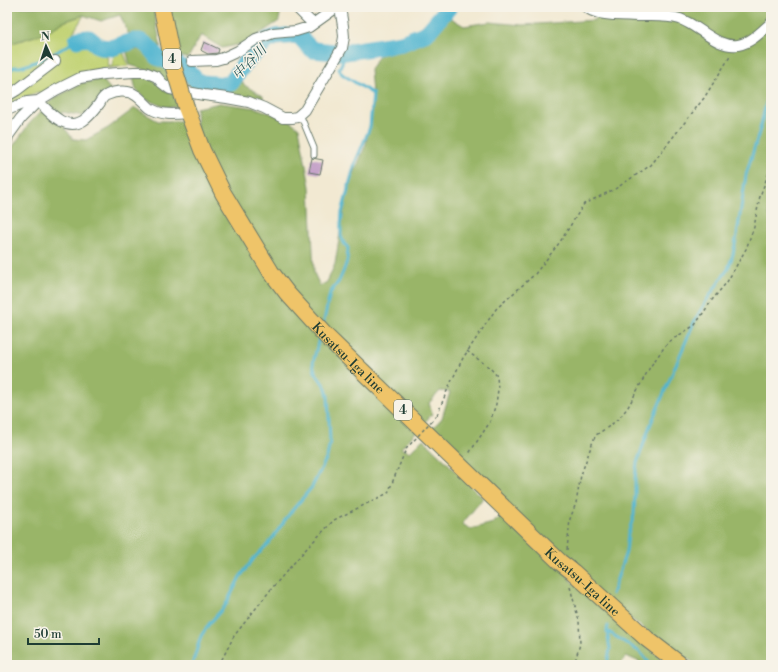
<svg xmlns="http://www.w3.org/2000/svg" width="778" height="672" font-family="'Libre Bodoni','Noto Serif JP',serif">
	<rect width="100%" height="100%" fill="#f7f3e8"/>
	<filter id="ink" filterUnits="userSpaceOnUse"><feTurbulence type="fractalNoise" baseFrequency=".025" numOctaves="2"/><feDisplacementMap in="SourceGraphic" scale="8" xChannelSelector="R" yChannelSelector="G"/><feConvolveMatrix kernelMatrix="1 2 1 2 8 2 1 2 1" color-interpolation-filters="sRGB"/></filter>
	<filter id="wash" filterUnits="userSpaceOnUse"><feTurbulence type="fractalNoise" baseFrequency=".012" numOctaves="4" result="noise"/><feDisplacementMap in="SourceGraphic" scale="16" xChannelSelector="R" yChannelSelector="G"/><feGaussianBlur stdDeviation="0.9" result="paint"/><feColorMatrix in="noise" values="0 0 0 0 0 0 0 0 0 0 0 0 0 0 0 0 0 1.4 0 .05"/><feComposite in="paint" operator="in"/></filter>
	<g filter="url(#wash)">
		<rect width="100%" height="100%" fill="#f2e9d2"/>
		<!-- green -->
		<path fill="#c2d376" stroke="#708855" d="M 84,15 L 71,36 L 91,40 L 92,46 L 105,48 L 109,66 L 112,66 L 115,49 L 122,49 L 129,66 L 107,68 L 77,75 L 44,94 L 38,92 L 7,105 L 7,99 L 54,59 L 19,81 L 9,94 L 7,95 L 7,51 L 12,43 L 45,33 L 63,22 Z"/>
		<!-- forest -->
		<path fill="#99b567" stroke="#5c794e" fill-rule="evenodd" d="M 7,7 L 153,7 L 161,47 L 144,38 L 128,33 L 120,15 L 101,21 L 83,15 L 63,22 L 45,33 L 12,43 L 7,51 Z
			M 165,7 L 281,7 L 279,21 L 246,43 L 222,48 L 201,35 L 188,58 L 177,56 Z
			M 592,7 L 767,7 L 771,8 L 771,198 L 769,205 L 769,216 L 771,216 L 771,665 L 697,665 L 671,648 L 564,570 L 571,581 L 662,659 L 659,665 L 642,665 L 640,662 L 626,656 L 620,665 L 7,665 L 7,190 L 9,184 L 7,168 L 11,149 L 29,124 L 53,99 L 82,83 L 102,79 L 111,90 L 83,116 L 62,112 L 60,122 L 73,139 L 86,140 L 108,128 L 135,108 L 158,121 L 182,121 L 196,157 L 197,131 L 196,108 L 220,103 L 256,108 L 289,120 L 299,128 L 310,187 L 314,273 L 320,286 L 327,282 L 335,264 L 347,191 L 366,144 L 373,105 L 370,69 L 379,56 L 402,41 L 414,35 L 427,21 L 444,14 L 464,26 L 489,22 L 523,25 L 595,20 L 597,11 ZM 440,391 L 450,392 L 442,418 L 430,431 L 503,515 L 493,523 L 471,529 L 462,524 L 483,498 L 423,439 L 410,452 L 401,448 L 417,431 L 432,414 L 429,403 Z
			M 126,49 L 134,49 L 148,51 L 154,58 L 165,66 L 171,86 L 153,72 L 130,65 Z
			M 183,73 L 210,81 L 226,83 L 239,77 L 244,85 L 263,96 L 263,100 L 254,100 L 235,97 L 228,92 L 211,92 L 189,90 Z
			M 140,74 C 152,78 156,81 165,91 L 172,92 L 178,107 L 165,107 L 145,99 L 136,90 L 133,77 Z"/>
		<g fill="none" stroke-linecap="round" stroke-linejoin="round">
			<!-- stream -->
			<path stroke="#51b5d0" stroke-width="3" d="M 7,73 L 14,67 L 20,67 L 27,65 L 48,57 L 77,40
				M 323,325 L 330,293 L 339,281 L 343,272 L 347,261 L 348,248 L 344,243 L 341,236 L 341,225 L 342,213 L 349,186 L 355,163 L 370,127 L 373,94 L 342,74 L 339,69 L 347,52
				M 612,594 L 626,552 L 628,534 L 634,515 L 635,496 L 635,478 L 637,463 L 649,428 L 695,320 L 708,298 L 728,269 L 733,254 L 737,235 L 746,175 L 760,129 L 766,103 L 771,94
				M 607,631 L 640,652 L 651,665
				M 192,665 L 201,636 L 209,624 L 225,606 L 240,577 L 255,557 L 269,543 L 290,513 L 312,487 L 327,457 L 330,442 L 328,396 L 326,388 L 315,372 L 313,363 L 319,338
				M 607,665 L 610,649 L 607,631 L 608,626"/>
			<!-- river -->
			<path stroke="#51b5d0" stroke-width="17" d="M 77,40 L 79,39 L 89,38 L 100,47 L 111,48 L 134,41 L 140,41 L 144,43 L 150,48 L 157,57 L 186,69 L 197,81 L 202,83 L 227,85 L 231,83 L 244,64 L 268,40 L 276,37 L 298,35 L 301,38 L 308,46 L 313,50 L 335,52 L 345,52 L 402,43 L 427,33 L 449,7"/>
		</g>
		<g id="blocks">
			<!-- building -->
			<path fill="#c19cc6" d="M 204,42 L 219,49 L 218,53 L 208,54 L 202,51 L 201,50 Z
				M 312,158 L 323,160 L 320,174 L 309,172 Z"/>
		</g>
	</g>
	<g filter="url(#ink)">
		<use href="#blocks" fill-opacity="0" stroke="#69796b" stroke-width="1"/>
		<g fill="none" stroke-linecap="round" stroke-linejoin="round">
			<!-- service casing -->
			<g stroke="#69796b" stroke-width="7">
				<path id="service" d="M 300,114 L 314,148 L 314,155"/>
			</g>
			<!-- minor casing -->
			<g stroke="#69796b" stroke-width="12">
				<path id="minor" d="M 296,7 L 313,24
					M 586,7 C 595,14 605,14 615,15 C 624,15 632,16 640,16 C 653,16 667,15 680,19 C 700,26 716,48 738,45 C 751,43 762,31 771,23
					M 192,61 L 216,60 L 223,58 L 238,51 L 256,39 L 273,33 L 296,31 L 309,27 L 337,7
					M 7,96 L 17,90 L 55,61
					M 7,110 L 27,102 L 38,101 C 45,108 53,117 61,121 C 79,130 89,117 99,104 C 101,101 103,96 107,95 C 113,92 121,91 128,92 C 137,93 143,102 150,108 C 161,116 176,114 188,113
					M 7,140 L 8,136 L 21,118 L 38,101 L 56,90 L 80,78 L 104,74 L 134,72 L 145,72 L 157,77 L 162,83 L 170,89 L 204,95 L 227,98 L 249,102 L 264,108 L 283,118 L 292,118 L 297,117 L 305,110 L 342,48 L 344,37 L 343,26 L 340,7"/>
			</g>
			<!-- primary casing -->
			<g stroke="#69796b" stroke-width="18">
				<g id="primary">
					<path id="s1" d="M 186,107 L 202,150 L 223,193 L 271,272 L 287,293 L 326,336 L 560,562 L 573,572 L 647,639 L 681,665"/>
				</g>
			</g>
			<!-- path -->
			<path stroke="#69796b" stroke-width="1.5" stroke-dasharray="3 3" stroke-linecap="butt" d="M 467,351 L 490,368 L 497,376 L 498,390 L 496,404 L 490,422 L 468,455
				M 437,415 L 449,386 L 463,358 L 496,309 L 535,274 L 560,242 L 584,204 L 615,189 L 651,165 L 704,98 L 731,55
				M 567,550 L 570,519 L 576,503 L 581,475 L 593,441 L 596,435 L 611,425 L 622,415 L 628,407 L 650,367 L 663,349 L 670,341 L 695,325 L 712,300 L 727,282 L 746,249 L 754,227 L 760,196 L 771,167
				M 570,587 L 579,621 L 580,644 L 574,665
				M 219,665 L 234,636 L 272,588 L 308,547 L 334,520 L 388,493 L 406,449"/>
			<!-- service -->
			<use href="#service" stroke="#fff" stroke-width="5"/>
			<!-- minor -->
			<use href="#minor" stroke="#fff" stroke-width="10"/>
			<!-- primary -->
			<use href="#primary" stroke="#efc469" stroke-width="16"/>
			<!-- primary-bridge casing -->
			<g stroke="#69796b" stroke-width="18" stroke-linecap="butt">
				<path id="primary-bridge" d="M 162,9 L 174,68 L 186,107"/>
			</g>
			<!-- path-bridge -->
			<path stroke="#69796b" stroke-width="1.5" stroke-dasharray="3 3" stroke-linecap="butt" d="M 406,449 L 437,415"/>
			<!-- primary-bridge -->
			<use href="#primary-bridge" stroke="#efc469" stroke-width="16"/>
		</g>
	</g>
	<g text-anchor="middle" stroke-width="3" stroke-linejoin="round" paint-order="stroke">
		<!-- shield labels -->
		<g fill="#f7f3e8" stroke="#60746a" stroke-width="1">
			<rect x="163" y="49" width="18" height="20" rx="3"/>
			<rect x="394" y="400" width="18" height="20" rx="3"/>
		</g>
		<g font-size="12" font-weight="bold" fill="#1f3d34">
			<text x="172" y="63">4</text>
			<text x="403" y="414">4</text>
		</g>
		<!-- street labels -->
		<g font-size="13" fill="#1f3d34" stroke="#f7f3e8">
			<text dy="5" stroke="none"><textPath href="#s1" startOffset="302">Kusatsu-Iga line</textPath></text>
			<text dy="5" stroke="none"><textPath href="#s1" startOffset="626">Kusatsu-Iga line</textPath></text>
		</g>
		<!-- water labels -->
		<g font-size="14" font-style="italic" fill="#2c5b5b" stroke="#f7f3e8">
			<text transform="translate(249 62) rotate(-46)" y="5">中谷川</text>
		</g>
	</g>
	<!-- margin -->
	<rect width="778" height="672" fill="none" stroke="#f7f3e8" stroke-width="24"/>
	<!-- north arrow -->
	<g transform="translate(46 46) rotate(357)" stroke="#f7f3e8" stroke-width="3" paint-order="stroke">
	<path d="M0-3L7 15L0 10L-7 15Z" fill="#1f3d34"/>
	<text y="-6" font-size="11" font-weight="bold" text-anchor="middle" fill="#1f3d34">N</text>
	</g>
	<!-- scale -->
	<path d="M28 638v6h71v-6" fill="none" stroke="#1f3d34" stroke-width="2"/>
	<text x="34" y="638" font-size="12" fill="#1f3d34" stroke="#f7f3e8" stroke-width="3" paint-order="stroke">50 m</text>
</svg>
